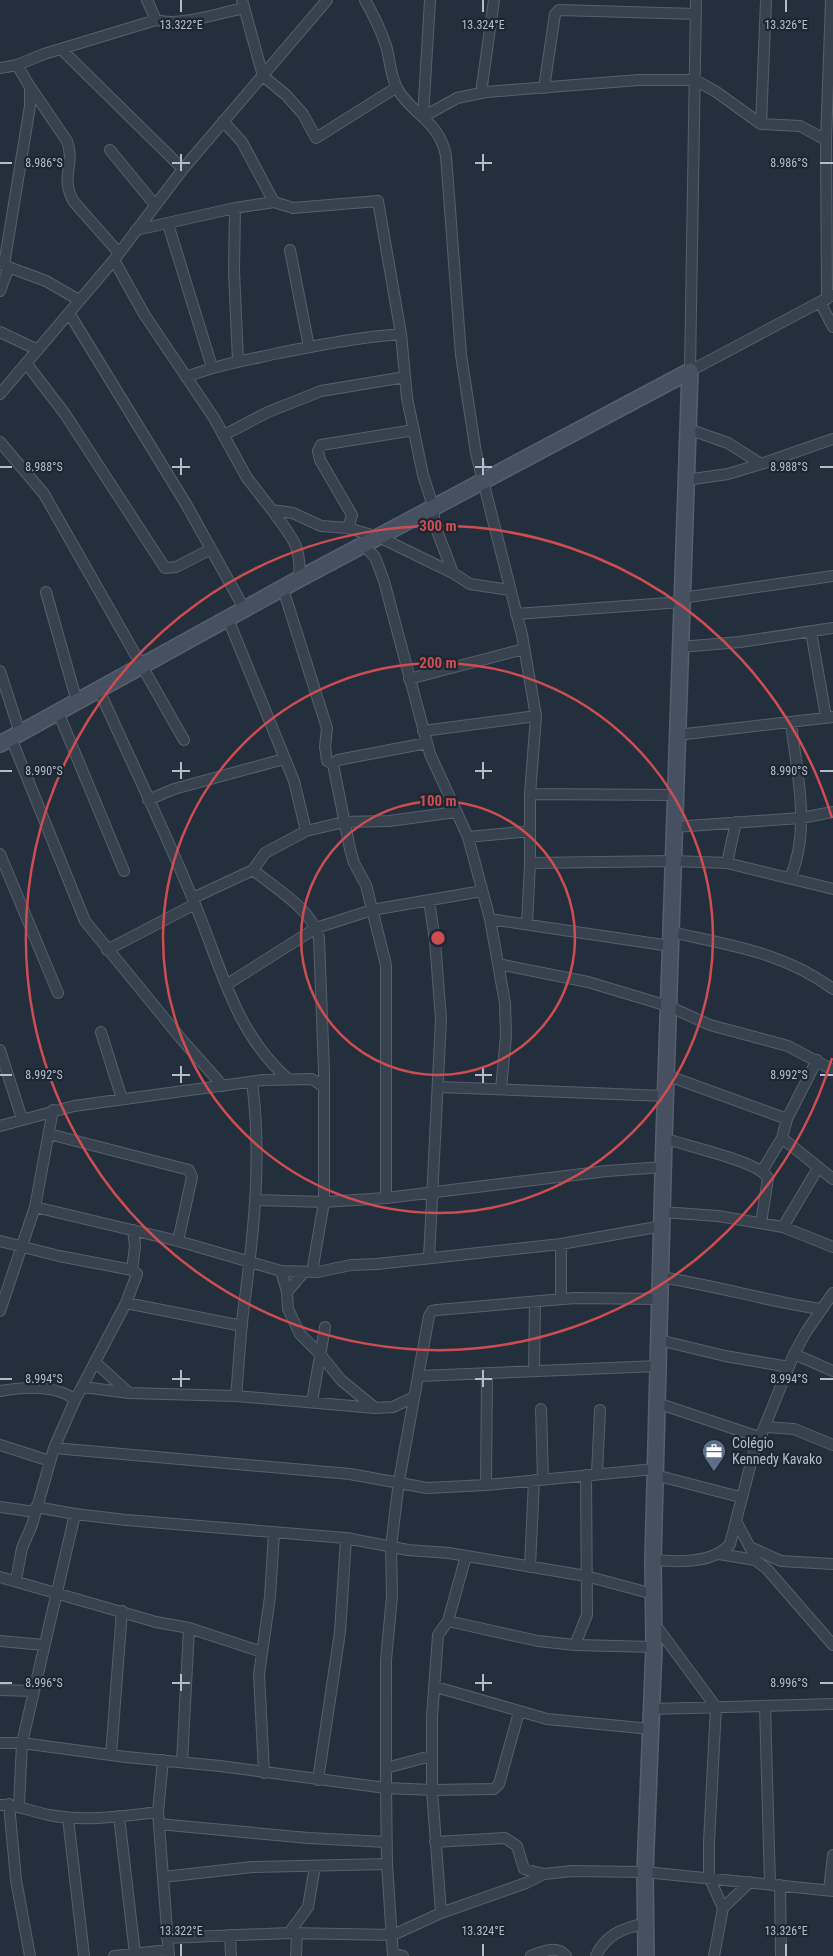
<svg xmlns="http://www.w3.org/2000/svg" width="833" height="1956" font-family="'Roboto Condensed',sans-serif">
	<rect width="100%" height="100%" fill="#242f3e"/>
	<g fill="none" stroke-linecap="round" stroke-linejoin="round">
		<!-- street casing -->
		<g stroke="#565f6c" stroke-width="12">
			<path id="street" d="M 147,0 L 156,20
				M 242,0 L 263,76 L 286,95 L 303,114 L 316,138 L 397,87
				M 365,0 C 374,16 382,32 387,49 C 390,62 391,78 398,90 C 414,116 440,122 446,156 L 461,355 L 476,453 L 522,635 L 536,716 L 530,794 L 530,863 L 527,924
				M 696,0 L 690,371 L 833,295
				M 61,49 L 183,169
				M 0,68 L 17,65 L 44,54 L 156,20 C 180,27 219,13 244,8
				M 31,88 L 67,141 C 76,165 59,177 74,202 L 119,253
				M 544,88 L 555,14 L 559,10 L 696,14
				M 481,93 L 494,0
				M 423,117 L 457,98 L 486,92 L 639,80 L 695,80 L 715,91 L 761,124 L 800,126 L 826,140
				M 423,117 L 430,0
				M 223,121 L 242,142 L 274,202 L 293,208 L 378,201 L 401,334 L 407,398 L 423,475 L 434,509 L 434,523 L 453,573
				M 761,124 L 766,0
				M 110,150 L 155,205
				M 235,208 L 234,271 L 238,361
				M 168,224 L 212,367
				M 136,230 L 235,208 L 274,202
				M 290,250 L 309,347
				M 114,260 L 144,314 L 214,418 L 247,478 L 272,510 L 293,513 L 321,526 L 348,528 L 381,538 L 453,573 L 470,584 L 510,590
				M 0,264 L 46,281 L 79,300
				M 4,265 L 30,106 L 30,87 L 17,65
				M 0,291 L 9,267
				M 827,299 L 826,140 L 831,0
				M 820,302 L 833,327
				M 69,313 L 186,504 L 211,549
				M 0,332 L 38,350
				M 26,363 L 65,414 L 165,568 L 176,567 L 211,549 L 245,610
				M 186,377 C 217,365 247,360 279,353 C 320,345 360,337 401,334
				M 0,394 L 114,260 L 183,169 L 327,0
				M 688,429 L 728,443 L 761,464 L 833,439
				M 224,435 L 268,412 L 321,391 L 405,377
				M 0,442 L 44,494 L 184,740
				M 686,480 L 728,474 L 761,464
				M 272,510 C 291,537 302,544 299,579
				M 348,528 L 352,515 L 320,460 L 318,451 L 321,445 L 414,430
				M 365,547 L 375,557 L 384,581 L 430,754 L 468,837 L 490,919 L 505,1003 L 506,1036 L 501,1089
				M 283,589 L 327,728 L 325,747 L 327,761 L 333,764
				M 46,592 L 77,702
				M 682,598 L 833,576
				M 516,614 L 682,602
				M 228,619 L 294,781 L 306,831
				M 811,632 L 826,717
				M 680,647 L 740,642 L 833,628
				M 0,671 L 20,733
				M 409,679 L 524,649
				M 99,690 C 130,759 163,827 192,897 C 220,962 233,1031 288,1079
				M 58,712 L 124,871
				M 423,731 L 536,716
				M 677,735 L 833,717
				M 11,738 L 85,921 L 183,1041 L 223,1086
				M 530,794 L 675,795
				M 148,800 L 174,789 L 284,759
				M 674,827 L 801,818 L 833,812
				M 468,837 L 530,831
				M 0,854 L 58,993
				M 530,863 L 673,861 L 727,863 L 833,889
				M 727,863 L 736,822
				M 253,870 C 276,889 311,908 319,938 L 324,1071 L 324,1202 L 312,1272
				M 790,878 C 811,831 797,773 791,723
				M 193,898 L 253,870 L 265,853 L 306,831 L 344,822 L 389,821 L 456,812
				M 429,900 L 435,941 L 441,1019 L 429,1258
				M 490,919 L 670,946
				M 671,932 C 729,945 783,952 833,989
				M 107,950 L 195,904
				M 498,964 L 588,982 L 668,1006 L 710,1025 L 788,1046 L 833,1070
				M 226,985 L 316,928 L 372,910 L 482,891
				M 101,1032 L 122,1099
				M 0,1050 L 22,1119
				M 817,1060 L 787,1119 L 782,1138 L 833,1179
				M 666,1075 L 787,1119
				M 439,1087 L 665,1096
				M 0,1126 L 74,1106 L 263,1080 L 312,1079 L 324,1087
				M 49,1134 L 189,1170 L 192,1177 L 178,1241
				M 664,1138 C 685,1146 759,1161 768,1178 L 761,1223
				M 762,1171 L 782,1138
				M 386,1198 L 386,965 L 366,885 L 354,863 L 350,849 L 333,764 L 338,760 L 427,743
				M 255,1200 L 324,1202 L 386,1198 L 607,1171 L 663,1167
				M 35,1207 L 178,1241 L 281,1271 L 318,1272 L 351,1265 L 377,1264 L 561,1244 L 662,1226
				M 662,1212 L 718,1216 L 783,1227 L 833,1247
				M 783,1227 L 818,1168
				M 0,1241 L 59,1256 L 132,1270 L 137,1274 L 126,1303 L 75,1400 L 54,1448 L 32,1525 L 22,1548 L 16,1580
				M 561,1244 L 561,1299
				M 132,1270 L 135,1246 L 133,1230
				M 281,1271 L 287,1292 L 288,1309 L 300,1334 L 320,1354 L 341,1380 L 374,1407
				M 660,1277 C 714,1285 766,1301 821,1309
				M 287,1292 L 304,1272
				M 126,1303 L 242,1326
				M 0,1311 L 35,1207 L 53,1110
				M 659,1340 L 725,1356 L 789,1367
				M 794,1354 L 833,1371
				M 96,1363 L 129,1393
				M 534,1371 L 535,1302
				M 419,1376 L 658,1366
				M 83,1387 L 129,1393 L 236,1396 L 375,1408 L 393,1407 L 414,1397
				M 0,1391 C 23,1387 56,1384 75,1400
				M 236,1396 C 239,1366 240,1335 244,1305 C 254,1232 262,1156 252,1082
				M 312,1402 L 325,1327
				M 657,1403 L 762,1438
				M 541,1409 L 543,1479
				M 766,1427 L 794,1429 L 833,1445
				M 0,1445 L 50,1461
				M 54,1448 L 350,1474 L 427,1488 L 486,1485 L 655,1469
				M 597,1473 L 600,1410
				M 655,1475 L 740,1497
				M 486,1485 L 487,1374
				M 0,1507 L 35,1512
				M 36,1507 L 75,1514 L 126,1520 L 346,1538 L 408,1550 L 449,1553 L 586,1576 L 653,1594
				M 737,1523 L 753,1553
				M 752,1548 L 781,1561 L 833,1564
				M 719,1554 L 755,1560 L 767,1569 L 833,1645
				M 653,1560 C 677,1562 713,1564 730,1544 L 753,1455 L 794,1354 L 806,1332 L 833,1293
				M 530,1567 L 534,1480
				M 0,1577 L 156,1622 L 189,1628 L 262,1652
				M 448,1621 L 538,1641 L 575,1645 L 654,1647
				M 654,1623 L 716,1707 L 709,1842 L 709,1877 L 723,1908 L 714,1956
				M 0,1641 L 44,1645
				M 575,1645 L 587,1615 L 586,1475
				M 436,1687 L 547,1719 L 651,1729
				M 0,1690 L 33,1691
				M 765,1706 L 770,1884
				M 651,1709 L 833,1704
				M 0,1743 L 22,1743 L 126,1757 L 220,1766 L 386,1788 L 432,1790 L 494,1789 L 499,1784 L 519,1712
				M 111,1755 L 122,1611
				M 163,1760 L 158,1812 L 169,1956
				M 182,1762 L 189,1628
				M 386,1768 L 431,1756
				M 264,1773 L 259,1674 L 270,1597 L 274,1533
				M 318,1780 L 340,1632 L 346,1538
				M 9,1804 L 16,1880 L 30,1956
				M 0,1805 C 18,1804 32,1812 49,1815 C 84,1822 123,1816 158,1812
				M 19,1806 L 22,1743 L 75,1514
				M 119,1816 L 135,1954
				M 68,1818 L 84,1956
				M 159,1824 L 308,1838 L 387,1842
				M 435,1842 L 505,1838 L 517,1846 L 524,1869 L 544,1874
				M 163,1877 L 252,1867 L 387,1864
				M 780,1885 L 781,1956
				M 829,1890 L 833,1855
				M 723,1908 L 750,1882
				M 441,1913 L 526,1883 L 544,1874 L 572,1871 L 645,1872 L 833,1891
				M 289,1933 L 308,1907 L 315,1866
				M 230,1935 L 231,1956
				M 167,1938 L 289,1933 L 393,1935 L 441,1913 L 432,1790 L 432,1717 L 438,1635 L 448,1621 L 466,1556
				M 393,1954 L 403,1956
				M 114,1956 L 168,1950
				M 296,1956 L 297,1934
				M 393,1956 L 387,1864 L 386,1788 L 386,1660 L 392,1596 L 391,1547 L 399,1481 L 429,1316 L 432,1311 L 437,1310 L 575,1298 L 660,1299
				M 531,1956 C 543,1951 557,1945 566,1956
				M 596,1956 C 605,1935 624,1927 645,1924"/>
		</g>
		<!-- secondary casing -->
		<g stroke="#565f6c" stroke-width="18">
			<path id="secondary" d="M 0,744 L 299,579 L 690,371
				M 646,1956 L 645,1872 L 654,1647 L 653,1560 L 664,1138 L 690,371"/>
		</g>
		<!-- street -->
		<use href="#street" stroke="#38414e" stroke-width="10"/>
		<!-- secondary -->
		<use href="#secondary" stroke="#465061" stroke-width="15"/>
	</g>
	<!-- ticks -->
	<path fill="none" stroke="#b4bcc9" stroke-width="2" d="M 181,0 L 181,12M 483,0 L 483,12M 786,0 L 786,12M 181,154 L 181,171M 483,154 L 483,171M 0,163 L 12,163M 172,163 L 190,163M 475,163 L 492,163M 820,163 L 833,163M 181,458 L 181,475M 483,458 L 483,475M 0,467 L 12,467M 172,467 L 190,467M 475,467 L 492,467M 820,467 L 833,467M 181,762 L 181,779M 483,762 L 483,779M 0,771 L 12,771M 172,771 L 190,771M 475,771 L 492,771M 820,771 L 833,771M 181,1066 L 181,1083M 483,1066 L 483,1083M 0,1075 L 12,1075M 172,1075 L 190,1075M 475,1075 L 492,1075M 820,1075 L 833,1075M 181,1370 L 181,1387M 483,1370 L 483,1387M 0,1379 L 12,1379M 172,1379 L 190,1379M 475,1379 L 492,1379M 820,1379 L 833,1379M 181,1674 L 181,1691M 483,1674 L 483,1691M 0,1683 L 12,1683M 172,1683 L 190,1683M 475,1683 L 492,1683M 820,1683 L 833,1683M 181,1944 L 181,1956M 483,1944 L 483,1956M 786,1944 L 786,1956"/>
	<!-- distance rings -->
	<g fill="none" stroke="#ce4d50" stroke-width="2.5">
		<circle cx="438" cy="938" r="137"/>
		<circle cx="438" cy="938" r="275"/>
		<path d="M832 1058A412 412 0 1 1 832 818"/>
	</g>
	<!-- icons -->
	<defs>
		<g id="office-pin" transform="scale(1.25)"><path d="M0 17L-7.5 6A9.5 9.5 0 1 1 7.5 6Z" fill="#5c6f8a" stroke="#1d2633"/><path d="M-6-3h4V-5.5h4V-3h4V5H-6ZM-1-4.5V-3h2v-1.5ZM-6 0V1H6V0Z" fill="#fff"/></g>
	</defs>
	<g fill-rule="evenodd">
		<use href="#office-pin" x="714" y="1451"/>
	</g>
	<g text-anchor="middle" stroke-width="4.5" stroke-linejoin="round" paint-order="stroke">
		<!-- poi labels -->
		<g font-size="14" fill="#b4bcc9" stroke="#1d2633" text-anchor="start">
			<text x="732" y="1448">Colégio<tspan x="732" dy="16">Kennedy Kavako</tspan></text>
		</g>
	</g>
	<g font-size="12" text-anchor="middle" fill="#b4bcc9" stroke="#1d2633" stroke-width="4.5" stroke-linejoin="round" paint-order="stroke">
		<text x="181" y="29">13.322°E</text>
		<text x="483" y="29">13.324°E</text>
		<text x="786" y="29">13.326°E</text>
		<text x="44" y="167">8.986°S</text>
		<text x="789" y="167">8.986°S</text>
		<text x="44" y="471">8.988°S</text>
		<text x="789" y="471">8.988°S</text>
		<text x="44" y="775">8.990°S</text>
		<text x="789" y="775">8.990°S</text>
		<text x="44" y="1079">8.992°S</text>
		<text x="789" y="1079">8.992°S</text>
		<text x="44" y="1383">8.994°S</text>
		<text x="789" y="1383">8.994°S</text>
		<text x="44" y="1687">8.996°S</text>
		<text x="789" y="1687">8.996°S</text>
		<text x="181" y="1935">13.322°E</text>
		<text x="483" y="1935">13.324°E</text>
		<text x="786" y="1935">13.326°E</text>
	</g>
	<circle cx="438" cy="938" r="8" fill="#ce4d50" stroke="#1d2633" stroke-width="2.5"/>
	<g font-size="15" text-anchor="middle" font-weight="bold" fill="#ce4d50" stroke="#1d2633" stroke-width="4.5" stroke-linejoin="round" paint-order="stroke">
		<text x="438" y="531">300 m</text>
		<text x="438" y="668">200 m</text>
		<text x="438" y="806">100 m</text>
	</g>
</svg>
